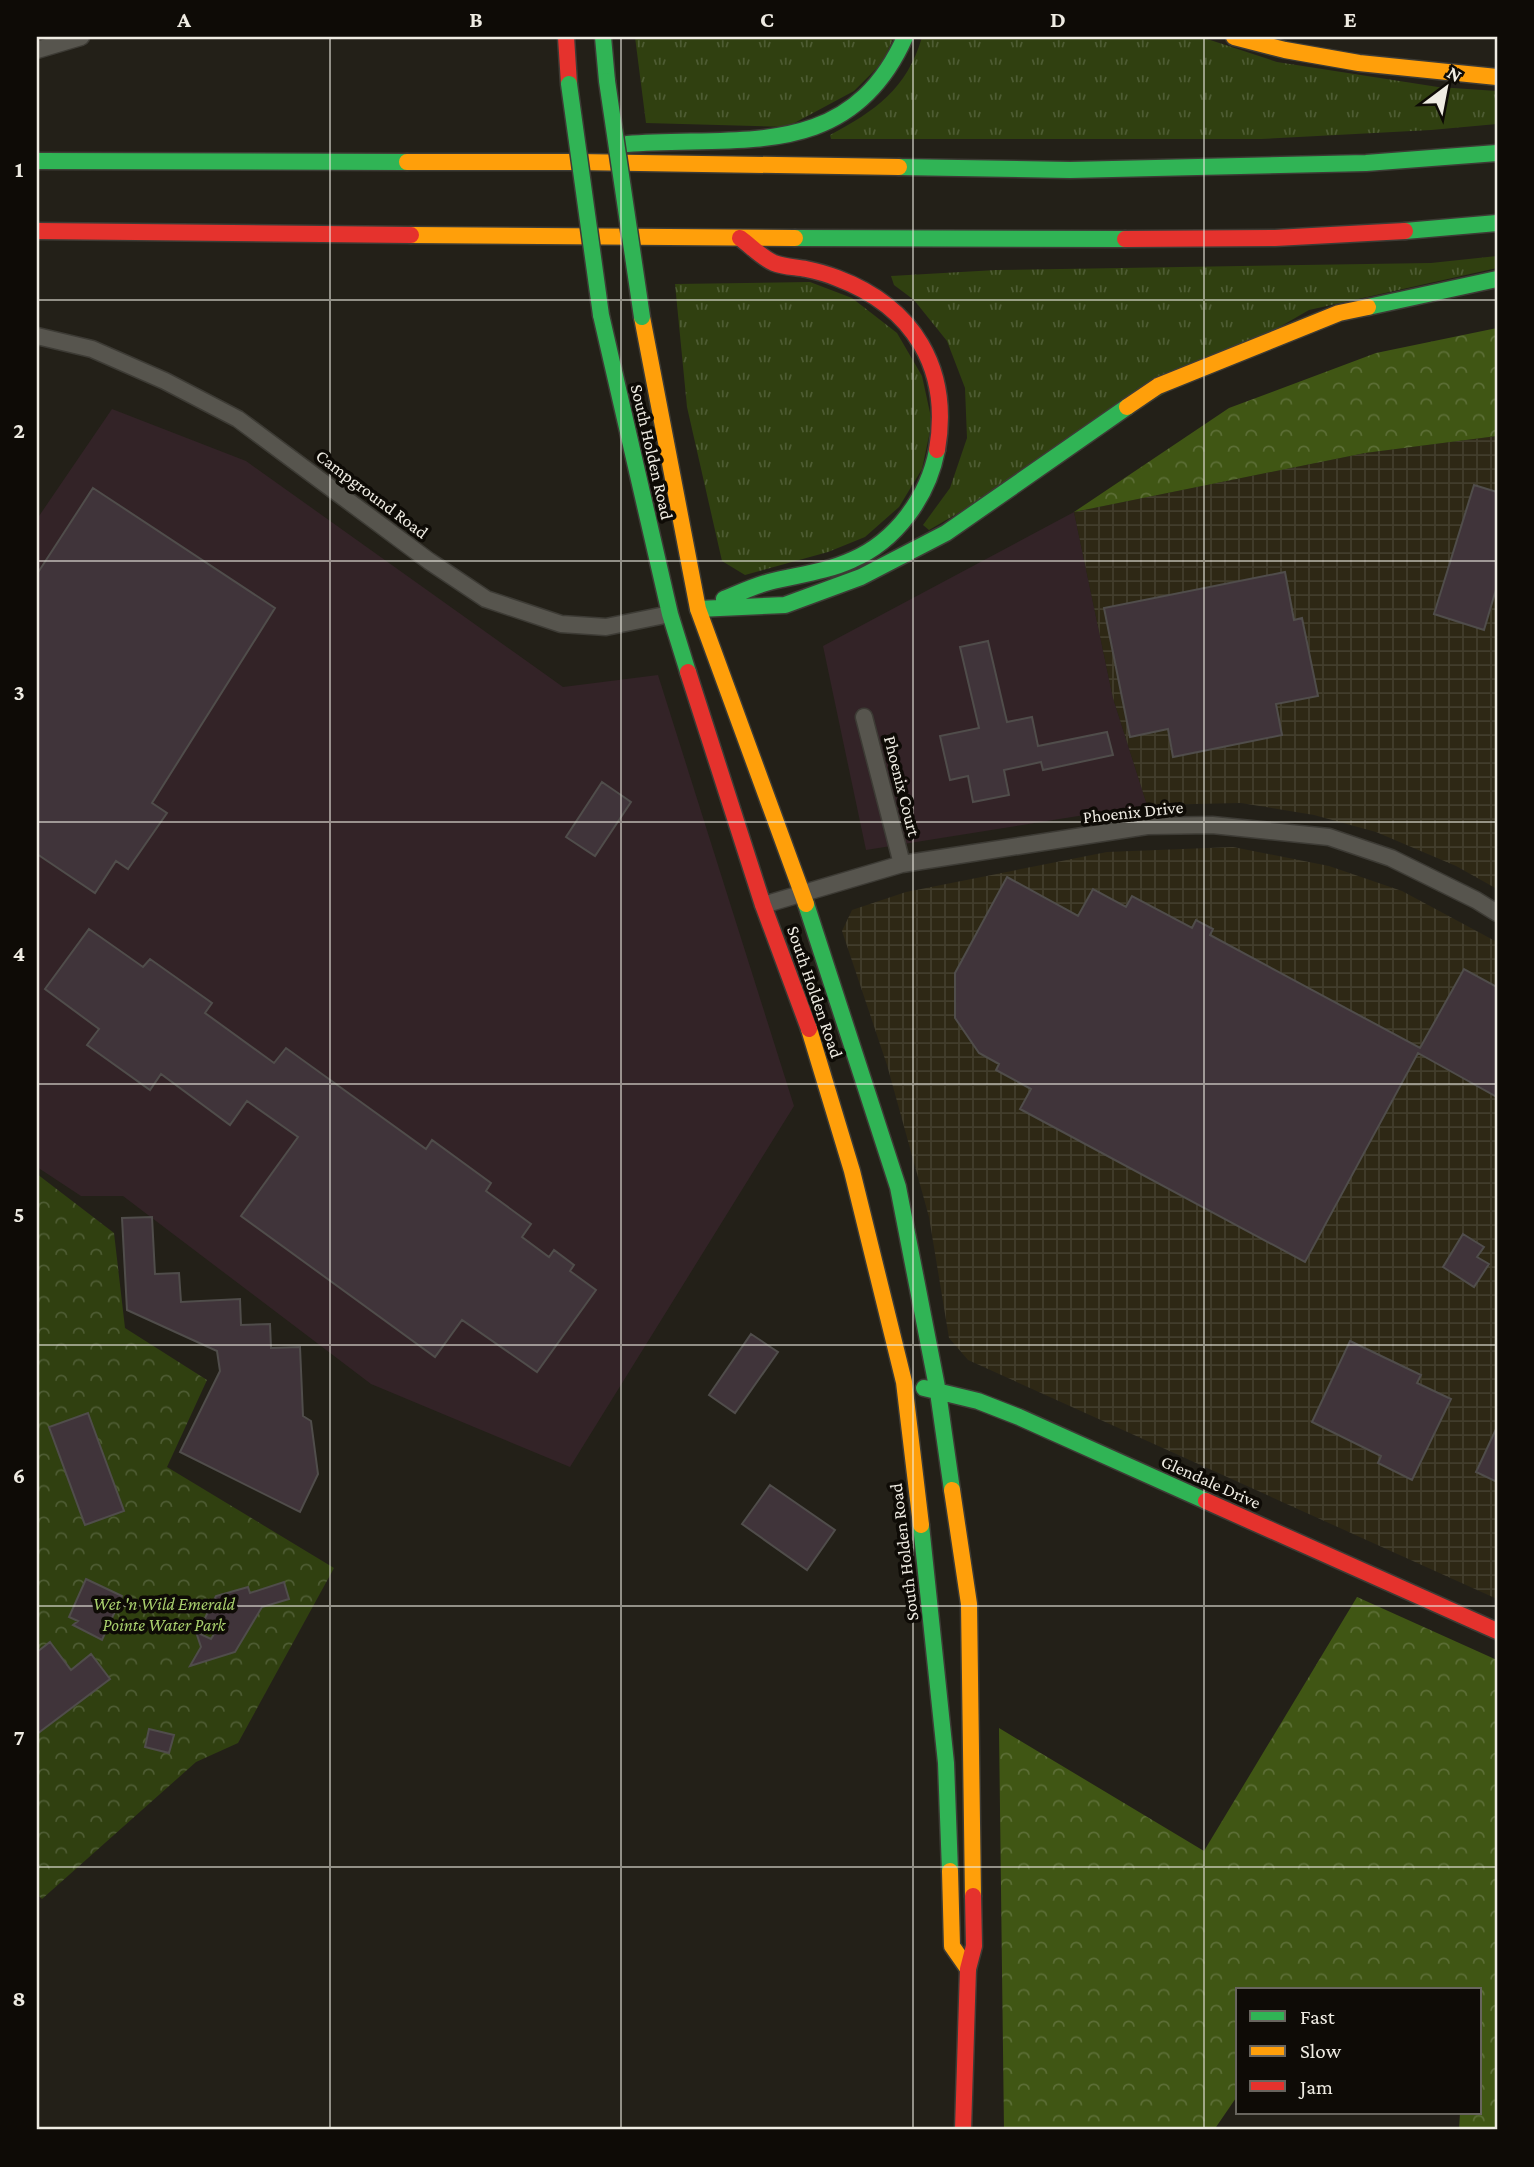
<svg xmlns="http://www.w3.org/2000/svg" width="1534" height="2167" font-family="'Crimson Pro',serif">
	<defs>
		<pattern id="industrial-grid" width="8" height="8" patternUnits="userSpaceOnUse" patternTransform="scale(1.75)"><rect width="8" height="8" fill="#2e2815"/><path d="M0 4h8M4 0v8" fill="none" stroke="#423d2c"/></pattern>
		<pattern id="grass-tufts" width="24" height="20" patternUnits="userSpaceOnUse" patternTransform="scale(1.75)"><rect width="24" height="20" fill="#304010"/><path d="M3 7l-1-3M5 7V3M7 7l1-3M15 17l-1-3M17 17v-4M19 17l1-3" fill="none" stroke="#4e5c33"/></pattern>
		<pattern id="forest-crowns" width="20" height="18" patternUnits="userSpaceOnUse" patternTransform="scale(1.75)"><rect width="20" height="18" fill="#405614"/><path d="M2 6a3 3 0 1 1 6 0M12 15a3 3 0 1 1 6 0" fill="none" stroke="#5c6e36"/></pattern>
		<pattern id="park-crowns" width="20" height="18" patternUnits="userSpaceOnUse" patternTransform="scale(1.75)"><rect width="20" height="18" fill="#304010"/><path d="M2 6a3 3 0 1 1 6 0M12 15a3 3 0 1 1 6 0" fill="none" stroke="#4e5c33"/></pattern>
	</defs>
	<rect width="100%" height="100%" fill="#232018"/>
	<!-- commercial -->
	<path fill="#332327" d="M 112,409 L 246,461 L 563,687 L 658,675 L 794,1106 L 570,1467 L 371,1384 L 123,1196 L 81,1196 L 37,1167 L 37,519 Z
		M 1074,512 L 1113,698 L 1147,805 L 866,850 L 823,646 Z"/>
	<!-- industrial -->
	<path fill="url(#industrial-grid)" d="M 1497,436 L 1497,889 L 1456,866 L 1376,832 L 1314,815 L 1241,803 L 1147,805 L 1113,698 L 1074,512 L 1365,453 Z
		M 1233,847 L 1329,866 L 1402,891 L 1497,942 L 1497,1599 L 968,1360 L 949,1338 L 929,1217 L 887,1065 L 842,931 L 852,910 L 906,892 L 1107,852 Z"/>
	<!-- grass -->
	<path fill="url(#grass-tufts)" d="M 635,37 L 894,37 L 882,63 L 854,91 L 787,127 L 646,123 Z
		M 922,37 L 1201,37 L 1277,62 L 1438,87 L 1497,91 L 1497,124 L 1431,130 L 1261,139 L 831,139 L 830,135 C 875,111 907,89 922,37 Z
		M 1497,256 L 1497,268 L 1309,310 L 929,530 L 923,525 L 950,488 L 967,438 L 965,388 L 947,341 L 914,300 L 894,285 L 891,276 L 996,270 L 1431,263 Z
		M 810,282 L 852,298 L 897,333 L 922,376 L 932,422 L 922,469 L 899,507 L 865,537 L 828,552 L 745,575 L 722,561 L 687,407 L 675,284 Z"/>
	<!-- forest -->
	<path fill="url(#forest-crowns)" d="M 1497,328 L 1497,436 L 1365,453 L 1074,512 L 1229,408 L 1376,353 Z
		M 1357,1597 L 1497,1660 L 1497,2130 L 1459,2130 L 1460,2113 L 1480,2113 L 1480,1990 L 1238,1990 L 1238,2095 L 1214,2130 L 1004,2130 L 999,1728 L 1204,1851 Z"/>
	<!-- park -->
	<path fill="url(#park-crowns)" d="M 37,1174 L 114,1233 L 125,1328 L 207,1380 L 167,1467 L 334,1568 L 238,1743 L 196,1762 L 42,1899 L 37,1894 Z"/>
	<!-- building -->
	<path fill="#40343a" stroke="#504d4b" stroke-width="2" d="M 1474,485 L 1497,492 L 1497,586 L 1484,630 L 1434,614 Z
		M 93,488 L 275,608 L 152,803 L 167,813 L 128,869 L 116,861 L 95,893 L 37,854 L 37,574 Z
		M 1285,572 L 1294,620 L 1302,618 L 1318,696 L 1276,704 L 1282,735 L 1173,757 L 1168,729 L 1130,737 L 1104,608 Z
		M 988,641 L 1007,722 L 1032,717 L 1038,746 L 1107,732 L 1113,755 L 1043,770 L 1041,762 L 1004,770 L 1009,795 L 973,802 L 968,776 L 950,780 L 940,736 L 979,728 L 960,647 Z
		M 602,782 L 631,802 L 595,856 L 566,837 Z
		M 1007,877 L 1078,916 L 1093,889 L 1126,907 L 1132,896 L 1192,928 L 1196,920 L 1213,929 L 1210,935 L 1420,1048 L 1464,969 L 1497,987 L 1497,1097 L 1418,1053 L 1305,1262 L 1020,1109 L 1031,1089 L 996,1070 L 999,1064 L 979,1053 L 955,1018 L 955,973 Z
		M 89,929 L 143,967 L 150,959 L 212,1003 L 205,1013 L 274,1063 L 286,1048 L 426,1149 L 432,1140 L 491,1183 L 486,1191 L 531,1224 L 522,1237 L 549,1257 L 554,1250 L 574,1265 L 570,1271 L 596,1290 L 537,1372 L 462,1320 L 435,1357 L 241,1216 L 298,1137 L 247,1101 L 230,1125 L 161,1074 L 150,1090 L 87,1045 L 99,1029 L 45,989 Z
		M 152,1217 L 155,1274 L 179,1273 L 181,1302 L 240,1299 L 241,1325 L 270,1324 L 271,1348 L 300,1347 L 303,1416 L 311,1421 L 318,1474 L 300,1512 L 180,1452 L 220,1371 L 217,1351 L 127,1310 L 122,1218 Z
		M 1463,1234 L 1484,1247 L 1477,1257 L 1489,1264 L 1474,1287 L 1443,1267 Z
		M 751,1334 L 778,1352 L 735,1413 L 709,1395 Z
		M 1350,1341 L 1421,1375 L 1417,1383 L 1451,1399 L 1412,1480 L 1378,1463 L 1381,1456 L 1312,1422 Z
		M 88,1413 L 124,1511 L 85,1525 L 49,1427 Z
		M 1497,1427 L 1497,1482 L 1476,1472 Z
		M 770,1485 L 835,1530 L 807,1570 L 742,1524 Z
		M 86,1579 L 122,1596 L 102,1640 L 73,1625 L 78,1621 L 69,1617 Z
		M 284,1582 L 289,1599 L 262,1607 L 235,1652 L 190,1666 L 201,1647 L 196,1632 L 211,1639 L 217,1629 L 204,1620 L 216,1596 L 248,1587 L 250,1593 Z
		M 50,1642 L 71,1670 L 91,1654 L 110,1679 L 37,1734 L 37,1652 Z
		M 149,1729 L 174,1735 L 169,1753 L 145,1747 Z"/>
	<g fill="none" stroke-linecap="round" stroke-linejoin="round">
		<!-- street casing -->
		<g stroke="#3d3b35" stroke-width="19">
			<path id="street" d="M 37,50 L 81,37
				M 37,336 L 92,349 L 165,381 L 238,419 L 429,561 L 486,599 L 561,624 L 606,627 L 670,614
				M 864,717 L 902,864
				M 763,905 L 902,864 L 1147,826 L 1212,825 L 1329,837 L 1391,858 L 1476,900 L 1497,913"/>
		</g>
		<!-- fast casing -->
		<g stroke="#3d3b35" stroke-width="19">
			<path id="fast" d="M 603,37 L 607,81
				M 627,144 C 739,135 849,163 905,37
				M 37,161 L 407,162
				M 899,167 L 1070,170 L 1366,163 L 1497,153
				M 1405,231 L 1497,223
				M 795,238 L 1125,239
				M 1368,307 L 1497,279
				M 601,315 L 670,614 L 688,672
				M 724,599 C 739,593 754,586 769,582 C 796,575 826,572 852,560 C 896,541 928,497 937,450
				M 698,609 L 785,605 L 861,577 L 946,533 L 1127,407
				M 806,904 L 898,1187 L 938,1392 L 952,1490
				M 924,1388 L 978,1401 L 1019,1417 L 1206,1501
				M 921,1525 L 946,1763 L 950,1871"/>
		</g>
		<!-- slow casing -->
		<g stroke="#3d3b35" stroke-width="19">
			<path id="slow" d="M 1234,37 L 1285,50 L 1359,63 L 1497,77
				M 407,162 L 578,162 L 899,167
				M 411,235 L 795,238
				M 642,317 L 698,609 L 806,904
				M 1127,407 L 1158,386 L 1339,313 L 1368,307
				M 809,1029 L 852,1171 L 904,1382 L 921,1525
				M 952,1490 L 969,1604 L 973,1896
				M 950,1871 L 952,1946 L 968,1969"/>
		</g>
		<!-- jam casing -->
		<g stroke="#3d3b35" stroke-width="19">
			<path id="jam" d="M 566,37 L 569,84
				M 37,231 L 411,235
				M 740,238 C 751,246 762,258 774,263 C 784,267 796,267 806,269 C 816,271 827,274 837,278 C 914,307 951,369 937,450
				M 1125,239 L 1275,238 L 1405,231
				M 688,672 L 763,905 L 809,1029
				M 1206,1501 L 1497,1631
				M 963,2130 L 968,1969 L 974,1946 L 973,1896"/>
		</g>
		<!-- street -->
		<use href="#street" stroke="#57554e" stroke-width="16"/>
		<!-- fast -->
		<use href="#fast" stroke="#30b455" stroke-width="16"/>
		<!-- slow -->
		<use href="#slow" stroke="#ff9f0a" stroke-width="16"/>
		<!-- jam -->
		<use href="#jam" stroke="#e5322d" stroke-width="16"/>
		<!-- fast-bridge casing -->
		<g stroke="#3d3b35" stroke-width="19" stroke-linecap="butt">
			<path id="fast-bridge" d="M 607,81 L 642,317
				M 569,84 L 601,315"/>
		</g>
		<!-- fast-bridge -->
		<use href="#fast-bridge" stroke="#30b455" stroke-width="16"/>
	</g>
	<!-- grid -->
	<path fill="none" stroke="#efece3" stroke-width="2" stroke-opacity="0.55" d="M 330,37 L 330,2130M 621,37 L 621,2130M 913,37 L 913,2130M 1204,37 L 1204,2130M 37,300 L 1497,300M 37,561 L 1497,561M 37,822 L 1497,822M 37,1084 L 1497,1084M 37,1345 L 1497,1345M 37,1606 L 1497,1606M 37,1867 L 1497,1867"/>
	<g text-anchor="middle" stroke-width="7" stroke-linejoin="round" paint-order="stroke">
		<!-- street labels -->
		<g font-size="18" fill="#efece3" stroke="#0e0b06">
			<text transform="translate(652 452) rotate(77)" y="6">South Holden Road</text>
			<text transform="translate(372 494) rotate(37)" y="6">Campground Road</text>
			<text transform="translate(902 786) rotate(76)" y="6">Phoenix Court</text>
			<text transform="translate(1133 812) rotate(-6)" y="6">Phoenix Drive</text>
			<text transform="translate(815 992) rotate(71)" y="6">South Holden Road</text>
			<text transform="translate(1211 1482) rotate(24)" y="6">Glendale Drive</text>
			<text transform="translate(904 1552) rotate(-97)" y="6">South Holden Road</text>
		</g>
		<!-- park labels -->
		<g font-size="18" font-style="italic" fill="#a8cf6d" stroke="#0e0b06">
			<text x="164" y="1610">Wet 'n Wild Emerald<tspan x="164" dy="21">Pointe Water Park</tspan></text>
		</g>
	</g>
	<!-- border -->
	<rect width="1534" height="2167" fill="none" stroke="#0e0b06" stroke-width="77"/>
	<!-- legend -->
	<rect x="1236" y="1988" width="245" height="126" fill="#0e0b06" stroke="#68655e" stroke-width="2"/>
	<rect x="1250" y="2011" width="35" height="10" fill="#30b455" stroke="#68655e" stroke-width="2"/>
	<text x="1300" y="2024" font-size="21" fill="#efece3">Fast</text>
	<rect x="1250" y="2046" width="35" height="10" fill="#ff9f0a" stroke="#68655e" stroke-width="2"/>
	<text x="1300" y="2058" font-size="21" fill="#efece3">Slow</text>
	<rect x="1250" y="2081" width="35" height="10" fill="#e5322d" stroke="#68655e" stroke-width="2"/>
	<text x="1300" y="2094" font-size="21" fill="#efece3">Jam</text>
	<!-- north arrow -->
	<g transform="translate(1446 88) rotate(32)" stroke="#0e0b06" stroke-width="5" paint-order="stroke">
	<path d="M0-5L12 26L0 18L-12 26Z" fill="#efece3"/>
	<text y="-10" font-size="19" font-weight="bold" text-anchor="middle" fill="#efece3">N</text>
	</g>
	<rect x="38" y="38" width="1458" height="2090" fill="none" stroke="#efece3" stroke-width="2.5"/>
	<g font-size="23" text-anchor="middle" font-weight="bold" fill="#efece3">
		<text x="184" y="27">A</text>
		<text x="476" y="27">B</text>
		<text x="767" y="27">C</text>
		<text x="1058" y="27">D</text>
		<text x="1350" y="27">E</text>
		<text x="19" y="177">1</text>
		<text x="19" y="438">2</text>
		<text x="19" y="700">3</text>
		<text x="19" y="961">4</text>
		<text x="19" y="1222">5</text>
		<text x="19" y="1483">6</text>
		<text x="19" y="1745">7</text>
		<text x="19" y="2006">8</text>
	</g>
</svg>
